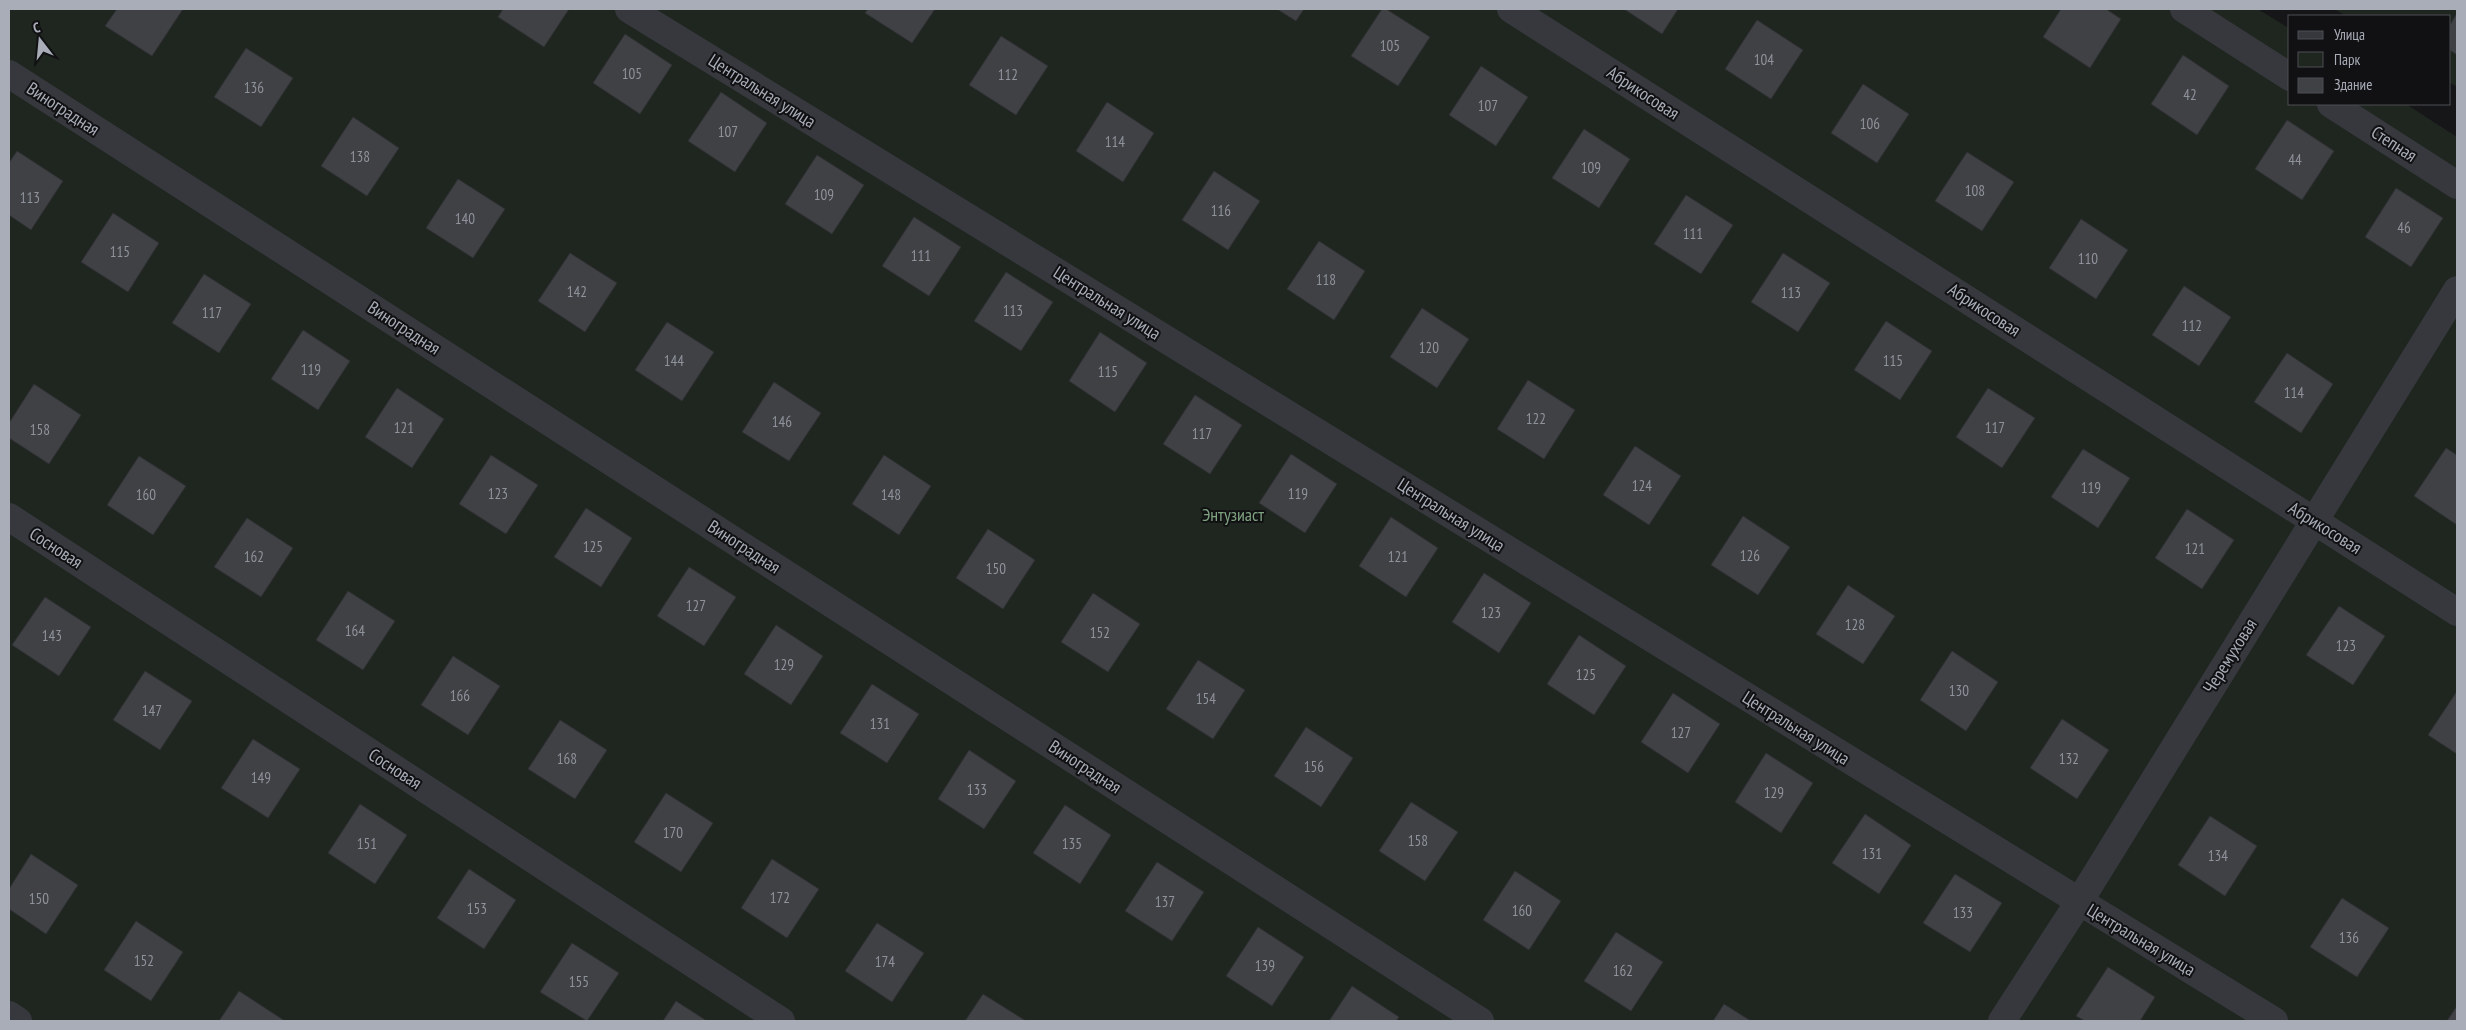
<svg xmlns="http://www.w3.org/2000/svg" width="2466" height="1030" font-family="'PT Sans Narrow',sans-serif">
	<rect width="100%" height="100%" fill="#161618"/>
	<!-- green -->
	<path fill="#1e261f" d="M 9,9 L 2258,9 L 2290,29 L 2290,104 L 2406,104 L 2457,137 L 2457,1021 L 9,1021 Z
		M 2334,9 L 2457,9 L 2457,87 L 2450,83 L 2450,16 L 2346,16 Z"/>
	<!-- building -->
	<path fill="#404145" stroke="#303034" d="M 117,9 L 183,9 L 152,56 L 105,26 Z
		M 503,9 L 569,9 L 544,47 L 498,17 Z
		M 868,9 L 935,9 L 912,43 L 865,13 Z
		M 1277,9 L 1304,9 L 1296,21 Z
		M 1382,9 L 1386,9 L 1430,37 L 1398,86 L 1351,56 Z
		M 1624,9 L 1678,9 L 1662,34 Z
		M 2061,9 L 2106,9 L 2121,19 L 2090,68 L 2043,37 Z
		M 2457,13 L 2457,55 L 2450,50 L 2450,25 Z
		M 1757,20 L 1803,50 L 1771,99 L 1725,69 Z
		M 625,34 L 672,65 L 640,114 L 593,83 Z
		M 1001,36 L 1048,66 L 1016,115 L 969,85 Z
		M 246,48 L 293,78 L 261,127 L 214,97 Z
		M 2183,55 L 2229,86 L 2197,135 L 2151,104 Z
		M 1481,66 L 1528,97 L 1496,146 L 1449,115 Z
		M 1863,84 L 1909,114 L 1877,163 L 1831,133 Z
		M 721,92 L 767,123 L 735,172 L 688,141 Z
		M 1107,102 L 1154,133 L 1123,182 L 1076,151 Z
		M 353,117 L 399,148 L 367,196 L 321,166 Z
		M 2287,120 L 2334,151 L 2302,200 L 2255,169 Z
		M 1584,129 L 1630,159 L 1599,208 L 1552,178 Z
		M 17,151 L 63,181 L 31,230 L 9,215 L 9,163 Z
		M 1967,152 L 2014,182 L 1982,231 L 1935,201 Z
		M 817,155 L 864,185 L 832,234 L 785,204 Z
		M 1214,171 L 1260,201 L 1228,250 L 1182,220 Z
		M 458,179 L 505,209 L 473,258 L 426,228 Z
		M 2396,188 L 2443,218 L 2411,267 L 2365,237 Z
		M 1686,195 L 1733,225 L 1701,274 L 1654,244 Z
		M 113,213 L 159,243 L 128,292 L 81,262 Z
		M 914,217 L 961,247 L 929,296 L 882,266 Z
		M 2081,219 L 2128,250 L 2096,299 L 2049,268 Z
		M 1319,241 L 1365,271 L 1334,320 L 1287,289 Z
		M 570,253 L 617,283 L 585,332 L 538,301 Z
		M 1783,253 L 1830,283 L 1798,332 L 1751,302 Z
		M 1006,272 L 1053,302 L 1021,351 L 974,321 Z
		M 204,274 L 251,304 L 219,353 L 172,323 Z
		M 2184,286 L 2231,317 L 2199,366 L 2152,335 Z
		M 1422,308 L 1469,339 L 1437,388 L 1390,357 Z
		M 1886,321 L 1932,351 L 1900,400 L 1854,370 Z
		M 667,322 L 714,352 L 682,401 L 635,370 Z
		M 303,330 L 350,361 L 318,410 L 271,379 Z
		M 1100,332 L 1147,363 L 1115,412 L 1069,381 Z
		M 2287,353 L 2333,384 L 2301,433 L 2254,402 Z
		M 1528,380 L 1575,410 L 1544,459 L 1497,429 Z
		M 774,382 L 821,413 L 789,461 L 742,432 Z
		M 34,384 L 81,415 L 49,464 L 9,438 L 9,423 Z
		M 397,388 L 444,419 L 412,468 L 365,437 Z
		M 1988,388 L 2035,418 L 2002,468 L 1956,437 Z
		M 1195,395 L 1242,425 L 1210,474 L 1163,444 Z
		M 1635,446 L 1681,476 L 1649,525 L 1603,495 Z
		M 2446,448 L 2457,455 L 2457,525 L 2414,496 Z
		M 2083,449 L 2130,478 L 2098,528 L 2051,497 Z
		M 1291,454 L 1337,484 L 1305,533 L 1259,503 Z
		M 491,455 L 538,485 L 506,534 L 459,504 Z
		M 884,455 L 931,486 L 899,535 L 852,504 Z
		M 139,456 L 186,486 L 153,535 L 107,505 Z
		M 586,508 L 632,538 L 601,587 L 554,557 Z
		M 2187,509 L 2234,540 L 2202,589 L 2155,558 Z
		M 1743,516 L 1790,547 L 1758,595 L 1711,565 Z
		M 1391,517 L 1438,548 L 1406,597 L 1359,566 Z
		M 247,518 L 293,548 L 261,597 L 214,567 Z
		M 988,529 L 1035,560 L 1003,609 L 956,578 Z
		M 689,567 L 736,597 L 704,646 L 657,616 Z
		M 1484,573 L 1531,603 L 1499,653 L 1452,622 Z
		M 1848,585 L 1895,616 L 1863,664 L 1816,634 Z
		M 348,591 L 395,621 L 363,670 L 316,640 Z
		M 1093,593 L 1140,624 L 1108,672 L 1061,642 Z
		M 45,597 L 91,627 L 59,676 L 12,645 Z
		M 2339,606 L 2385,636 L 2353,685 L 2306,655 Z
		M 776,625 L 823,656 L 791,705 L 744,674 Z
		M 1579,635 L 1626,666 L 1594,715 L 1547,684 Z
		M 1952,651 L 1998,682 L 1966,731 L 1920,700 Z
		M 453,656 L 500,686 L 468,735 L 421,705 Z
		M 1198,660 L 1245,690 L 1213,739 L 1166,709 Z
		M 145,671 L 192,701 L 160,750 L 113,720 Z
		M 872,684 L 919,714 L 887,763 L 840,733 Z
		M 2457,691 L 2457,754 L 2428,735 Z
		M 1673,693 L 1720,724 L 1688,773 L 1641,742 Z
		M 2062,719 L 2109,750 L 2077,799 L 2030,768 Z
		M 560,720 L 607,750 L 575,799 L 528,769 Z
		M 1306,727 L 1353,758 L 1321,807 L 1274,776 Z
		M 253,739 L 300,769 L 268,818 L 221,788 Z
		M 969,750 L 1016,781 L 984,829 L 938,799 Z
		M 1766,753 L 1813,783 L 1781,833 L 1735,802 Z
		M 666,793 L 713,823 L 681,872 L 634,842 Z
		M 1411,802 L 1458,832 L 1425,881 L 1379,851 Z
		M 360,804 L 407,835 L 375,884 L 328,853 Z
		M 1065,805 L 1111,835 L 1080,884 L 1033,853 Z
		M 1865,814 L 1911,845 L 1879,894 L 1832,863 Z
		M 2210,816 L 2257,846 L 2225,896 L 2178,865 Z
		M 31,854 L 78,885 L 46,934 L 9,909 L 9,889 Z
		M 772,859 L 819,889 L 787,938 L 741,908 Z
		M 1157,862 L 1204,892 L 1172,941 L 1125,911 Z
		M 469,869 L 516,900 L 484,949 L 437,918 Z
		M 1515,871 L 1561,901 L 1529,950 L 1483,920 Z
		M 1955,874 L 2002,903 L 1970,952 L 1923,923 Z
		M 2342,898 L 2389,928 L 2357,977 L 2310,947 Z
		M 136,921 L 183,952 L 151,1001 L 104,970 Z
		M 877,923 L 924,953 L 892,1002 L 845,971 Z
		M 1258,927 L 1304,957 L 1272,1006 L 1226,976 Z
		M 1616,932 L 1663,962 L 1631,1011 L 1584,981 Z
		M 572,943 L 619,973 L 587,1021 L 540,992 Z
		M 2108,967 L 2155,997 L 2140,1021 L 2085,1021 L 2076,1016 Z
		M 1352,986 L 1399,1017 L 1396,1021 L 1329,1021 Z
		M 239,991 L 285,1021 L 219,1021 Z
		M 983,994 L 1026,1021 L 965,1021 Z
		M 676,1001 L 707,1021 L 663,1021 Z
		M 1724,1004 L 1751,1021 L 1713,1021 Z
		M 2457,1006 L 2457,1021 L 2447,1021 Z"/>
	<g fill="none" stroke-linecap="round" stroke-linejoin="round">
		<!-- street -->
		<path stroke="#37383d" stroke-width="28" d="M 629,9 L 2274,1021
			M 1511,9 L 2457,612
			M 2184,9 L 2290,77
			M 9,74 L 1480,1021
			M 2331,104 L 2457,185
			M 9,517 L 781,1021
			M 9,1015 L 18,1021
			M 2002,1021 L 2079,902 L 2457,290"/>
	</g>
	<g text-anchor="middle" stroke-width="4" stroke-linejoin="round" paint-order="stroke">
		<!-- number labels -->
		<g font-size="15" fill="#8e929b">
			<text x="1390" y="51">105</text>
			<text x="1764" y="65">104</text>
			<text x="632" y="79">105</text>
			<text x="1008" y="80">112</text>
			<text x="254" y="93">136</text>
			<text x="2190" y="100">42</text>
			<text x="1488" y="111">107</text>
			<text x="1870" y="129">106</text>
			<text x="728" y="137">107</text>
			<text x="1115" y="147">114</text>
			<text x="360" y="162">138</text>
			<text x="2295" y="165">44</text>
			<text x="1591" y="173">109</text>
			<text x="1975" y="196">108</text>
			<text x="824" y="200">109</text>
			<text x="30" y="203">113</text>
			<text x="1221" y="216">116</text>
			<text x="465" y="224">140</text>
			<text x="2404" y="233">46</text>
			<text x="1693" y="239">111</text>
			<text x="120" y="257">115</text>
			<text x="921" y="261">111</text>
			<text x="2088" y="264">110</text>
			<text x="1326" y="285">118</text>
			<text x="577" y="297">142</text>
			<text x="1791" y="298">113</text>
			<text x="1013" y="316">113</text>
			<text x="212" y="318">117</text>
			<text x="2192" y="331">112</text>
			<text x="1429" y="353">120</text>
			<text x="674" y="366">144</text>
			<text x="1893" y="366">115</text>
			<text x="311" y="375">119</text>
			<text x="1108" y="377">115</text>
			<text x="2294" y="398">114</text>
			<text x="1536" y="424">122</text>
			<text x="782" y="427">146</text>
			<text x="404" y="433">121</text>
			<text x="1995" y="433">117</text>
			<text x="40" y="435">158</text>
			<text x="1202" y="439">117</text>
			<text x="1642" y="491">124</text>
			<text x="2091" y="493">119</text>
			<text x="498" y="499">123</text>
			<text x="1298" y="499">119</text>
			<text x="146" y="500">160</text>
			<text x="891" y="500">148</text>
			<text x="593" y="552">125</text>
			<text x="2195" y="554">121</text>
			<text x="1750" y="561">126</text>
			<text x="254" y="562">162</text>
			<text x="1398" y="562">121</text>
			<text x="996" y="574">150</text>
			<text x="696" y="611">127</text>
			<text x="1491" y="618">123</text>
			<text x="1855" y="630">128</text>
			<text x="355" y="636">164</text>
			<text x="1100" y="638">152</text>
			<text x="52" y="641">143</text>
			<text x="2346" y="651">123</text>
			<text x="784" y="670">129</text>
			<text x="1586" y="680">125</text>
			<text x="1959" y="696">130</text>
			<text x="460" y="701">166</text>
			<text x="1206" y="704">154</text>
			<text x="152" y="716">147</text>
			<text x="880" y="729">131</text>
			<text x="1681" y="738">127</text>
			<text x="567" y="764">168</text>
			<text x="2069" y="764">132</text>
			<text x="1314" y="772">156</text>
			<text x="261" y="783">149</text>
			<text x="977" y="795">133</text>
			<text x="1774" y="798">129</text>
			<text x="673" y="838">170</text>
			<text x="1418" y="846">158</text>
			<text x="367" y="849">151</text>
			<text x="1072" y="849">135</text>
			<text x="1872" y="859">131</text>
			<text x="2218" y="861">134</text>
			<text x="780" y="903">172</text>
			<text x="39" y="904">150</text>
			<text x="1165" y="907">137</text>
			<text x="477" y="914">153</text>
			<text x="1522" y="916">160</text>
			<text x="1963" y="918">133</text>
			<text x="2349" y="943">136</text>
			<text x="144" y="966">152</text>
			<text x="885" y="967">174</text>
			<text x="1265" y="971">139</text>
			<text x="1623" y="976">162</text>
			<text x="579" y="987">155</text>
		</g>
		<!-- street labels -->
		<g font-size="18" fill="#a8adb8" stroke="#111113">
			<text transform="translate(762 91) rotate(32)" y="6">Центральная улица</text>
			<text transform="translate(1643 93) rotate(33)" y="6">Абрикосовая</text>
			<text transform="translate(63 109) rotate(33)" y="6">Виноградная</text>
			<text transform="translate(2394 144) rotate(33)" y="6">Степная</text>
			<text transform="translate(1107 303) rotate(32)" y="6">Центральная улица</text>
			<text transform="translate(1984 310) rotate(33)" y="6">Абрикосовая</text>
			<text transform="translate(404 328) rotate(33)" y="6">Виноградная</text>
			<text transform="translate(1451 515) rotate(32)" y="6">Центральная улица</text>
			<text transform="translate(2325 528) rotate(32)" y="6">Абрикосовая</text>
			<text transform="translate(744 547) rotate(33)" y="6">Виноградная</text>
			<text transform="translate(56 548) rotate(33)" y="6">Сосновая</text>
			<text transform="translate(2230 656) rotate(-58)" y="6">Черемуховая</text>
			<text transform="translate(1796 728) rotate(32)" y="6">Центральная улица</text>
			<text transform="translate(1085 767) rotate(33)" y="6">Виноградная</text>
			<text transform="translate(395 769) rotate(33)" y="6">Сосновая</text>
			<text transform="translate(2141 940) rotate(31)" y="6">Центральная улица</text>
		</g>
		<!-- park labels -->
		<g font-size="18" fill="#7fa381" stroke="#111113">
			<text x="1233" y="521">Энтузиаст</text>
		</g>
	</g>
	<!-- border -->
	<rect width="2466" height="1030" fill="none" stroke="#a8adb8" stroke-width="20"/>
	<!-- legend -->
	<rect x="2288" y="15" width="162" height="90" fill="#111113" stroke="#4d4f55"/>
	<rect x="2298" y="31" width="25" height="8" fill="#37383d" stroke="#4d4f55"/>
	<text x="2334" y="40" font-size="15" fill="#a8adb8">Улица</text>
	<rect x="2298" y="52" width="25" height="15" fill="#1e261f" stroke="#4d4f55"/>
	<text x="2334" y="65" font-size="15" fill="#a8adb8">Парк</text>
	<rect x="2298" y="78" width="25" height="15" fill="#404145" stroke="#4d4f55"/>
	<text x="2334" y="90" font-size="15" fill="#a8adb8">Здание</text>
	<!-- north arrow -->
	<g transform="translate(40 40) rotate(344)" stroke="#111113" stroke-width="4" paint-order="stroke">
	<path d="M0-4L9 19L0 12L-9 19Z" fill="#a8adb8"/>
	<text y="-8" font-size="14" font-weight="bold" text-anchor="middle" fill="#a8adb8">С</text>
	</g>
</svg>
